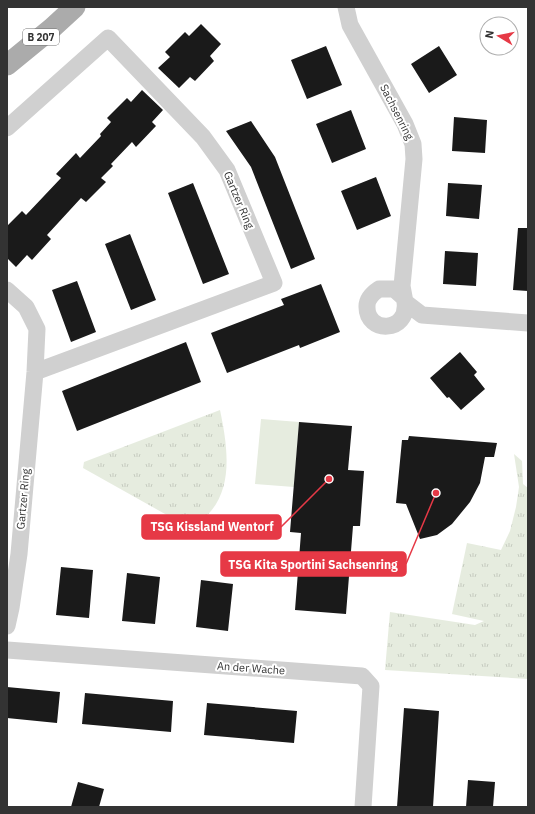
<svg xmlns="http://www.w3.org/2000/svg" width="535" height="814" font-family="'IBM Plex Sans',sans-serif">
	<defs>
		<pattern id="park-tufts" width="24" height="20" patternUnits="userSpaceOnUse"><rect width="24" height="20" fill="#e6ecdf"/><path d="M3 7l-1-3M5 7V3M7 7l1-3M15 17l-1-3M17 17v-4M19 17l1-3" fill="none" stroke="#c6cbc0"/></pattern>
	</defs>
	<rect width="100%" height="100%" fill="#fff"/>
	<!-- grass -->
	<path fill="#e6ecdf" d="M 261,419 L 299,422 L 294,487 L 255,484 Z"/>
	<!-- park -->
	<path fill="url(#park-tufts)" d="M 220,410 C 229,453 236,503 190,528 L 83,468 L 84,462 Z
		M 514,454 L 522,461 L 523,484 L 528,488 L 528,679 L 385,670 L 390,612 L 475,625 L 484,621 L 452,614 L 467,543 L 501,550 L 510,531 L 516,507 L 519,487 Z"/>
	<!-- building -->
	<path fill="#1a1a1a" d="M 201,24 L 221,44 L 210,56 L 214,61 L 195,81 L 190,77 L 179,88 L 158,68 L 170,57 L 165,52 L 185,32 L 189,36 Z
		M 326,46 L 342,85 L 307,99 L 291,60 Z
		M 439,46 L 457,75 L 429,93 L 411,64 Z
		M 142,90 L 163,110 L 152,122 L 156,126 L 136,147 L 132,142 L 111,164 L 113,166 L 101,178 L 106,182 L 86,202 L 81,198 L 47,235 L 51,239 L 32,260 L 27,255 L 16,267 L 7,258 L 7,226 L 22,211 L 26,215 L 61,178 L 56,174 L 76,153 L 80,158 L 101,136 L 100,134 L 111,122 L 107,118 L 127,98 L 131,102 Z
		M 351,110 L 366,149 L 332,163 L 316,124 Z
		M 454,117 L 487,120 L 485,153 L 452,151 Z
		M 251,121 L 275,157 L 315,259 L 291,269 L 251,167 L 226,131 Z
		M 376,177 L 391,216 L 357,230 L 341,191 Z
		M 193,183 L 229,274 L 203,284 L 168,193 Z
		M 448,183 L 482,185 L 479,219 L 446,216 Z
		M 518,228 L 528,228 L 528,291 L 513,290 Z
		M 130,234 L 156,300 L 131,310 L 105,244 Z
		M 445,251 L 478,253 L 476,286 L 443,284 Z
		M 77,281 L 96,332 L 71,342 L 52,290 Z
		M 321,284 L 340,332 L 300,348 L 299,345 L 227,373 L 211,333 L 284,305 L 281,299 Z
		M 186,342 L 201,382 L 77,431 L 62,391 Z
		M 460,352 L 477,372 L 474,375 L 485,389 L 461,410 L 449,397 L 447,398 L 430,378 Z
		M 299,422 L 352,426 L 348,470 L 364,471 L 360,526 L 353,526 L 346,614 L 295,610 L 301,533 L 290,532 Z
		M 409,436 L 497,443 L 494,457 L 485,457 L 480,483 L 470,502 L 452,524 L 437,535 L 420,539 L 406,504 L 396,503 L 402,440 L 408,440 Z
		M 61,567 L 93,570 L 89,618 L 56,615 Z
		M 127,573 L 160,577 L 155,624 L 122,621 Z
		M 201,580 L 233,584 L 228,631 L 196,627 Z
		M 7,687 L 60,692 L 57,723 L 7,718 Z
		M 85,693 L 173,701 L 171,732 L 82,724 Z
		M 207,703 L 297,711 L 294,743 L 204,735 Z
		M 404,708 L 439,711 L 433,807 L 397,807 Z
		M 468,780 L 495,782 L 493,807 L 466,807 Z
		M 78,782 L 104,789 L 99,807 L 71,807 Z"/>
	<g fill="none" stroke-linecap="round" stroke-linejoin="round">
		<!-- minor -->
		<path stroke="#d0d0d0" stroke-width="17" d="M 346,7 L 350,25 L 405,124 L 413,144 L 414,159 L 402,286 L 405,302 L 422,315 L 528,323
			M 7,128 L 108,38 L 203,137 L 227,170 L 274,283 L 35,372
			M 7,290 L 26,307 L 37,329 L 35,372 L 19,554 L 11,608 L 7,626
			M 403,297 L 394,289 L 379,289 C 373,293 367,298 367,306 C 366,334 409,333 405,302
			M 7,650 L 362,676 L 371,686 L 363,807"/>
		<!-- major -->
		<path stroke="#ababab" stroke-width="21" d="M 7,65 L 51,29 L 75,7"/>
	</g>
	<g text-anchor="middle" stroke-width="4" stroke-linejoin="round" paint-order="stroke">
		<!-- shield labels -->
		<rect fill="#fff" stroke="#707070" stroke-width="1" x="23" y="29" width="36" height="16" rx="3"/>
		<g font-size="10" font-weight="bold" fill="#333">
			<text x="41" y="41">B 207</text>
		</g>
		<!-- street labels -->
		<g font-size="11" fill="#333" stroke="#fff">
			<text transform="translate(397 112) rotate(63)" y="4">Sachsenring</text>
			<text transform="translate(239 200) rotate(67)" y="4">Gartzer Ring</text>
			<text transform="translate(23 499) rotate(-85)" y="4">Gartzer Ring</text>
			<text transform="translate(251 668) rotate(4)" y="4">An der Wache</text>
		</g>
	</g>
	<!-- callouts -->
	<path fill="none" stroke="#e63946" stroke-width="1.5" d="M329 479L281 527M436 493L406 564"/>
	<g fill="#e63946" stroke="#fff" stroke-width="1.5">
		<circle cx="329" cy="479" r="4"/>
		<circle cx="436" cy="493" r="4"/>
	</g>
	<g fill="#e63946" stroke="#e63946" stroke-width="1.5">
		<rect x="142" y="515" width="139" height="24" rx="4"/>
		<rect x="221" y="552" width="185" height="24" rx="4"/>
	</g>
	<g font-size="12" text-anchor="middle" font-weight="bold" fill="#fff">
		<text x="212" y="531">TSG Kissland Wentorf</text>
		<text x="313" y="569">TSG Kita Sportini Sachsenring</text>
	</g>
	<!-- border -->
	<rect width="535" height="814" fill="none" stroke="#333333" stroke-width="16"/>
	<!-- north arrow -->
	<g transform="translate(499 36) rotate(280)"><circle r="19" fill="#ffffff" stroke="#adadad"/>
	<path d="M0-3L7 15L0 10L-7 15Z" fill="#e63946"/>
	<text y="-6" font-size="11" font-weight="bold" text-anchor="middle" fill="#333333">N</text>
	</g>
</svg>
